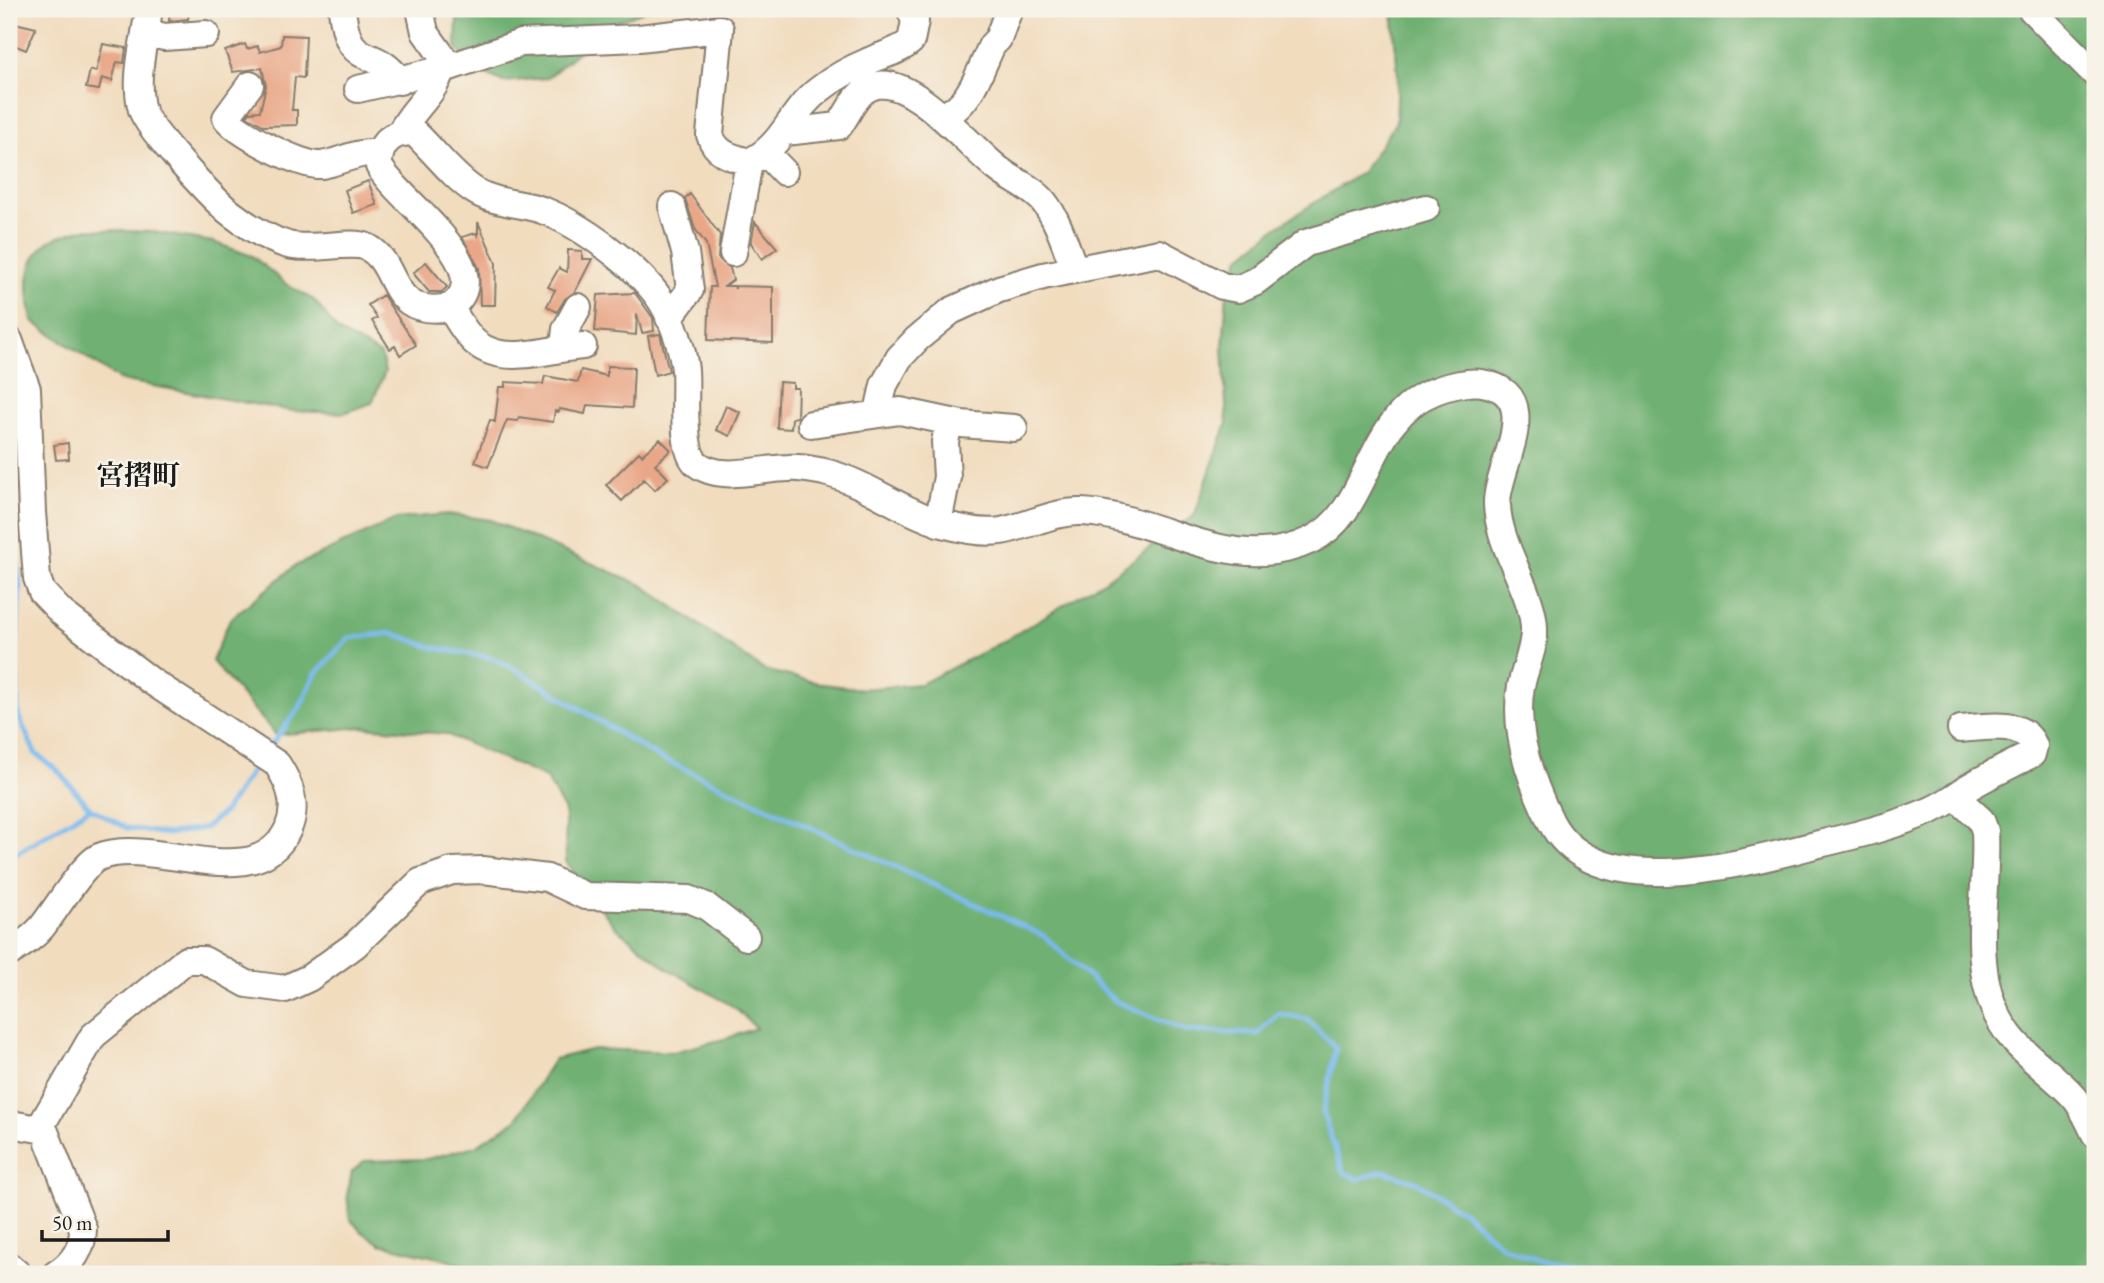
<svg xmlns="http://www.w3.org/2000/svg" width="2104" height="1283" font-family="'EB Garamond','Noto Serif JP',serif">
	<rect width="100%" height="100%" fill="#f7f3e8"/>
	<filter id="ink" filterUnits="userSpaceOnUse"><feTurbulence type="fractalNoise" baseFrequency=".0143" numOctaves="2"/><feDisplacementMap in="SourceGraphic" scale="14" xChannelSelector="R" yChannelSelector="G"/><feConvolveMatrix kernelMatrix="1 2 1 2 8 2 1 2 1" color-interpolation-filters="sRGB"/></filter>
	<filter id="wash" filterUnits="userSpaceOnUse"><feTurbulence type="fractalNoise" baseFrequency=".00686" numOctaves="4" result="noise"/><feDisplacementMap in="SourceGraphic" scale="28" xChannelSelector="R" yChannelSelector="G"/><feGaussianBlur stdDeviation="1.57" result="paint"/><feColorMatrix in="noise" values="0 0 0 0 0 0 0 0 0 0 0 0 0 0 0 0 0 1.4 0 .05"/><feComposite in="paint" operator="in"/></filter>
	<g filter="url(#wash)">
		<rect width="100%" height="100%" fill="#f1dcbe"/>
		<!-- forest -->
		<path fill="#6fb072" stroke="#466647" stroke-width="2" d="M 466,9 L 648,9 L 613,23 L 547,78 L 503,82 L 475,69 L 456,48 L 457,19 Z
			M 1392,9 L 2095,9 L 2095,1274 L 491,1274 L 443,1259 L 380,1244 L 361,1231 L 350,1219 L 347,1195 L 352,1172 L 364,1161 L 427,1159 L 475,1146 L 516,1120 L 554,1059 L 594,1049 L 673,1052 L 728,1038 L 756,1028 L 734,1007 L 668,969 L 615,927 L 566,862 L 565,811 L 546,778 L 446,734 L 363,727 L 276,735 L 212,661 L 230,619 L 295,566 L 396,519 L 448,514 L 491,520 L 642,585 L 764,670 L 823,684 L 862,689 L 921,684 L 1006,640 L 1108,578 L 1194,516 L 1227,423 L 1223,347 L 1227,292 L 1240,257 L 1277,227 L 1362,172 L 1396,122 L 1398,75 Z
			M 83,229 L 154,232 L 213,242 L 252,256 L 286,284 L 314,300 L 338,331 L 381,355 L 385,372 L 372,403 L 344,413 L 292,411 L 120,380 L 32,321 C 27,294 22,263 47,243 C 55,236 73,233 83,229 Z"/>
		<g fill="none" stroke-linecap="round" stroke-linejoin="round">
			<!-- stream -->
			<path stroke="#79baee" stroke-width="5" d="M 9,496 L 20,587 L 16,649 L 18,715 L 35,753 L 59,772 L 90,808 L 127,828 L 168,834 L 205,828 L 224,812 L 258,762
				M 268,749 L 300,707 L 315,675 L 349,638 L 392,633 L 431,647 L 492,658 L 517,670 L 656,756 L 1044,936 L 1115,1001 L 1186,1031 L 1258,1034 L 1278,1014 L 1307,1019 L 1336,1048 L 1323,1113 L 1343,1172 L 1358,1179 L 1382,1171 L 1415,1181 L 1469,1216 L 1502,1246 L 1542,1262 L 1612,1267 L 1651,1274
				M 9,858 L 90,808"/>
		</g>
		<g id="blocks">
			<!-- building -->
			<path fill="#e9a788" d="M 170,9 L 190,9 L 188,19 L 169,21 Z
				M 15,23 L 36,28 L 26,50 L 9,43 Z
				M 282,35 L 306,36 L 304,78 L 295,77 L 292,110 L 297,110 L 297,125 L 264,126 L 247,116 L 250,112 L 260,111 L 266,86 L 262,68 L 233,72 L 225,51 L 245,44 L 247,49 L 258,46 L 260,52 L 281,46 Z
				M 103,44 L 126,48 L 124,63 L 117,62 L 112,81 L 102,78 L 99,90 L 86,88 L 90,70 L 96,72 Z
				M 368,181 L 377,205 L 353,213 L 345,190 Z
				M 690,194 L 720,235 L 718,258 L 730,268 L 733,280 L 725,286 L 734,286 L 735,289 L 735,286 L 773,287 L 773,343 L 708,340 L 710,287 L 715,287 L 706,244 L 695,229 L 685,198 Z
				M 478,222 L 496,263 L 495,305 L 480,305 L 479,268 L 462,237 L 476,233 L 478,237 Z
				M 755,222 L 777,248 L 762,259 L 751,243 Z
				M 568,250 L 582,251 L 582,259 L 592,259 L 575,292 L 565,299 L 557,312 L 547,306 L 555,290 L 548,287 L 559,268 L 567,272 Z
				M 426,262 L 447,287 L 442,292 L 429,292 L 413,273 Z
				M 635,293 L 653,318 L 654,331 L 642,333 L 637,314 L 636,335 L 595,331 L 598,295 Z
				M 383,295 L 416,345 L 400,355 L 395,346 L 390,349 L 372,321 L 377,318 L 368,305 Z
				M 660,334 L 669,371 L 655,375 L 648,336 Z
				M 607,366 L 634,367 L 632,408 L 587,405 L 585,414 L 560,409 L 559,412 L 555,411 L 553,422 L 519,417 L 518,421 L 507,420 L 488,467 L 475,462 L 490,420 L 495,422 L 499,387 L 505,387 L 505,382 L 543,384 L 545,376 L 578,382 L 581,370 L 607,376 Z
				M 779,382 L 793,383 L 793,388 L 798,388 L 797,417 L 792,418 L 791,429 L 777,428 Z
				M 726,406 L 740,412 L 730,436 L 716,430 Z
				M 660,439 L 671,450 L 655,464 L 668,478 L 655,490 L 644,479 L 622,501 L 606,485 L 639,452 L 642,455 Z
				M 68,443 L 69,459 L 56,460 L 54,445 Z"/>
		</g>
	</g>
	<g filter="url(#ink)">
		<use href="#blocks" fill-opacity="0" stroke="#867c6d" stroke-width="2"/>
		<g fill="none" stroke-linecap="round" stroke-linejoin="round">
			<!-- minor casing -->
			<g stroke="#867c6d" stroke-width="30">
				<path id="minor" d="M 149,9 C 145,39 133,80 142,110 C 148,129 214,201 232,214 C 249,227 268,239 288,245 C 311,251 352,240 367,247 C 401,264 386,319 450,307 C 504,270 395,198 379,166 C 378,143 393,130 415,133 C 434,151 453,177 475,191 C 494,203 521,203 542,210 C 580,224 642,269 663,304 C 673,321 683,350 685,370 C 687,392 680,448 696,463 C 719,483 762,468 789,468 C 800,467 813,470 824,472 C 866,482 902,512 943,524 C 961,529 983,534 1001,531 C 1029,526 1053,511 1082,512 C 1160,516 1232,578 1311,540 C 1372,511 1364,418 1435,391 C 1448,386 1468,381 1482,383 C 1548,394 1496,468 1497,504 C 1498,547 1533,591 1534,628 C 1535,648 1525,667 1521,686 C 1513,731 1531,782 1551,822 C 1595,906 1745,863 1815,845 C 1853,836 1892,827 1929,811 C 1944,805 1956,796 1969,787 C 1989,775 2011,765 2032,754 L 2034,746 C 2024,719 1984,727 1961,729
					M 342,9 C 349,73 372,42 400,81
					M 420,9 L 425,32 L 450,67
					M 2031,9 L 2095,74
					M 146,32 L 164,37 L 206,34
					M 250,85 L 226,118 C 238,134 302,167 322,165 C 343,161 357,151 379,153
					M 358,89 L 441,70 L 521,43 L 639,38 L 720,29 L 710,135 C 716,154 731,157 749,162 C 785,145 789,112 820,89 C 834,78 850,69 867,62 C 881,55 899,52 911,41 L 915,21 L 910,9
					M 942,116 C 970,107 980,70 992,45 L 998,39 L 1009,9
					M 401,132 C 412,109 434,95 441,70
					M 785,132 L 839,126 C 850,111 857,88 878,85 C 915,79 969,146 997,168 C 1011,180 1033,188 1044,202 C 1059,221 1066,248 1075,270
					M 767,154 L 784,172
					M 733,253 L 749,162
					M 450,307 C 457,318 465,334 476,343 C 505,367 551,348 583,346
					M 669,318 L 690,290 L 685,252 L 672,206
					M 9,340 L 27,389 L 32,512 L 37,578 L 42,592 L 62,613 L 151,681 L 277,764 C 291,785 298,806 288,829 C 256,898 155,835 99,857 C 84,863 55,911 42,927 C 33,938 21,945 9,953
					M 564,347 L 566,329 L 578,307
					M 878,412 L 884,385 L 899,358 L 917,339 L 951,311 L 999,289 L 1043,276 L 1159,253 L 1222,286 L 1238,289 L 1256,281 L 1306,243 L 1426,208
					M 811,424 L 900,411 L 961,424 L 1014,428
					M 938,523 L 947,477 L 945,442 L 949,422
					M 1957,798 L 1981,820 L 1985,831 C 1989,901 1963,983 2015,1042 C 2033,1062 2056,1077 2074,1097 C 2083,1107 2089,1122 2095,1134
					M 11,1124 L 44,1130
					M 9,1266 L 18,1274
					M 56,1274 C 72,1264 83,1248 83,1229 L 42,1124 L 93,1036 L 186,960 L 204,960 L 247,984 L 285,989 L 309,978 L 355,945 L 420,882 L 452,871 L 483,870 L 547,878 L 585,896 L 689,899 L 706,906 L 746,937"/>
			</g>
			<!-- minor -->
			<use href="#minor" stroke="#fff" stroke-width="26"/>
		</g>
	</g>
	<g text-anchor="middle" stroke-width="5" stroke-linejoin="round" paint-order="stroke">
		<!-- quarter labels -->
		<g font-size="28" font-weight="bold" fill="#1c1c1c" stroke="#f7f3e8">
			<text x="138" y="485">宮摺町</text>
		</g>
	</g>
	<!-- margin -->
	<rect width="2104" height="1283" fill="none" stroke="#f7f3e8" stroke-width="35"/>
	<!-- scale -->
	<path d="M42 1230v10h126v-10" fill="none" stroke="#1c1c1c" stroke-width="3.5"/>
	<text x="52" y="1230" font-size="21" fill="#1c1c1c" stroke="#f7f3e8" stroke-width="5" paint-order="stroke">50 m</text>
</svg>
